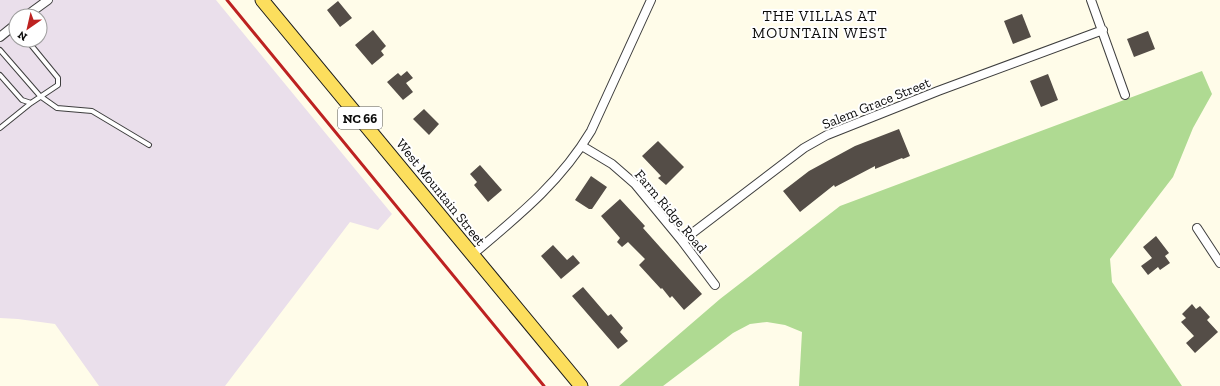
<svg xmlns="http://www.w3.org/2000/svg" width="1220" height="386" font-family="'Zilla Slab',serif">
	<rect width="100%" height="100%" fill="#fffce9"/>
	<!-- industrial -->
	<path fill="#eadfeb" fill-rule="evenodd" d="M 0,0 L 216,0 L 392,214 L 378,230 L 350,222 L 225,386 L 99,386 L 55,324 L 18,319 L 0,318 ZM 16,16 L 40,16 L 40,40 L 16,40 Z"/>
	<!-- forest -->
	<path fill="#afda92" d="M 1202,71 L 1212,94 L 1193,128 L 1173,177 L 1110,259 L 1112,282 L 1182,386 L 799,386 L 802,332 L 785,325 L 767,322 L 750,324 L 733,333 L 663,386 L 619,386 L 720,299 L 840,206 Z"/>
	<!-- building -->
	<path fill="#544d47" d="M 338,1 L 352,18 L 340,27 L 327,10 Z
		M 1022,14 L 1031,37 L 1013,44 L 1004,21 Z
		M 373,30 L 386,46 L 381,51 L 384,55 L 372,65 L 355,45 Z
		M 1148,31 L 1155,49 L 1134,57 L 1127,39 Z
		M 407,71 L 413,78 L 406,83 L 413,92 L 403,100 L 387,82 L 398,73 L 401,76 Z
		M 1048,74 L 1058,100 L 1041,107 L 1030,81 Z
		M 424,109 L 439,124 L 429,135 L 413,119 Z
		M 899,129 L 910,156 L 903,159 L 902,158 L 875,169 L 875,166 L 835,187 L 834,185 L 800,212 L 783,191 L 809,171 L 855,146 Z
		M 658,141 L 684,167 L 666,185 L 658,178 L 661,176 L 642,156 Z
		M 480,165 L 502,190 L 488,202 L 474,185 L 477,182 L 470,174 Z
		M 591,176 L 607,187 L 592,209 L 589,209 L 575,200 Z
		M 620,199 L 645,226 L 643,228 L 702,294 L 684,310 L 672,296 L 670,298 L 662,288 L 661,289 L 639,265 L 645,259 L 628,242 L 622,247 L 617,242 L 620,238 L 601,216 Z
		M 1156,236 L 1169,253 L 1165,256 L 1170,263 L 1160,270 L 1158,267 L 1148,275 L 1141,266 L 1152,258 L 1143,247 Z
		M 553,245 L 567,260 L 573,255 L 580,263 L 561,279 L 541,256 Z
		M 583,287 L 608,316 L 611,314 L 623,328 L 620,332 L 628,341 L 618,349 L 572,296 Z
		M 1192,304 L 1196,309 L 1200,306 L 1210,317 L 1207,320 L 1218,332 L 1195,353 L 1186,343 L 1194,336 L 1181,322 L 1186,318 L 1182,314 Z"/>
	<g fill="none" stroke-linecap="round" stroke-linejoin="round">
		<!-- lane casing -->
		<g stroke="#3e3e3e" stroke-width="6">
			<path id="lane" d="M 0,50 L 40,96 L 57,108 L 92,111 L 149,145
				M 0,75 L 22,100 L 31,103 L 58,85 L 58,78 L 31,45
				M 0,128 L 31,103"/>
		</g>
		<!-- street casing -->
		<g stroke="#3e3e3e" stroke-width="10">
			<path id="street" d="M 1091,0 L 1125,95
				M 26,16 L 48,0
				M 0,37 L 16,24
				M 582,146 L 612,164 L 635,184 L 682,241 L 715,285
				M 1197,228 L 1220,263
				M 682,241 L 804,148 L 827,135 L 938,91 L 1103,30
				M 472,255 C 517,217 560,183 591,131 L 651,0"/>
		</g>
		<!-- primary casing -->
		<g stroke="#1c1c1c" stroke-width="15">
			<path id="primary" d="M 262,0 L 581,386"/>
		</g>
		<!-- lane -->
		<use href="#lane" stroke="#fff" stroke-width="4"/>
		<!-- street -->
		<use href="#street" stroke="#fff" stroke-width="8"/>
		<!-- primary -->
		<use href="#primary" stroke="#fcde5d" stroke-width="13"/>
		<!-- rail -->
		<path stroke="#bd2221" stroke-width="3" d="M 227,0 L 544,386"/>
	</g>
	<g text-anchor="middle" stroke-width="4" stroke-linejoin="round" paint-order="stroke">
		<!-- shield labels -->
		<rect fill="#fff" stroke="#545454" stroke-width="1" x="338" y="107" width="44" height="22" rx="3"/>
		<g font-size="13" font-weight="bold" fill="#0b0b0b">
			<text x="360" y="123">NC 66</text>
		</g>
		<!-- street labels -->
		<g font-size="14" fill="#0b0b0b" stroke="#fff">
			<text transform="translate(876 103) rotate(-22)" y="5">Salem Grace Street</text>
			<text transform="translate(441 192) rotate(51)" y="5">West Mountain Street</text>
			<text transform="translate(671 211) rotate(50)" y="5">Farm Ridge Road</text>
		</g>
		<!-- neighbourhood labels -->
		<g font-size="15" letter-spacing="1" fill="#0b0b0b" stroke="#fff">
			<text x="820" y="21">THE VILLAS AT<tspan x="820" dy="17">MOUNTAIN WEST</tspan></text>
		</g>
	</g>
	<!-- north arrow -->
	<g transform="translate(28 28) rotate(214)"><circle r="19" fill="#ffffff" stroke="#9d9d9d"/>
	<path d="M0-3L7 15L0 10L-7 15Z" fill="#bd2221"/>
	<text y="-6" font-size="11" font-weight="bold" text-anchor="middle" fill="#0b0b0b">N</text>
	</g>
</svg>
